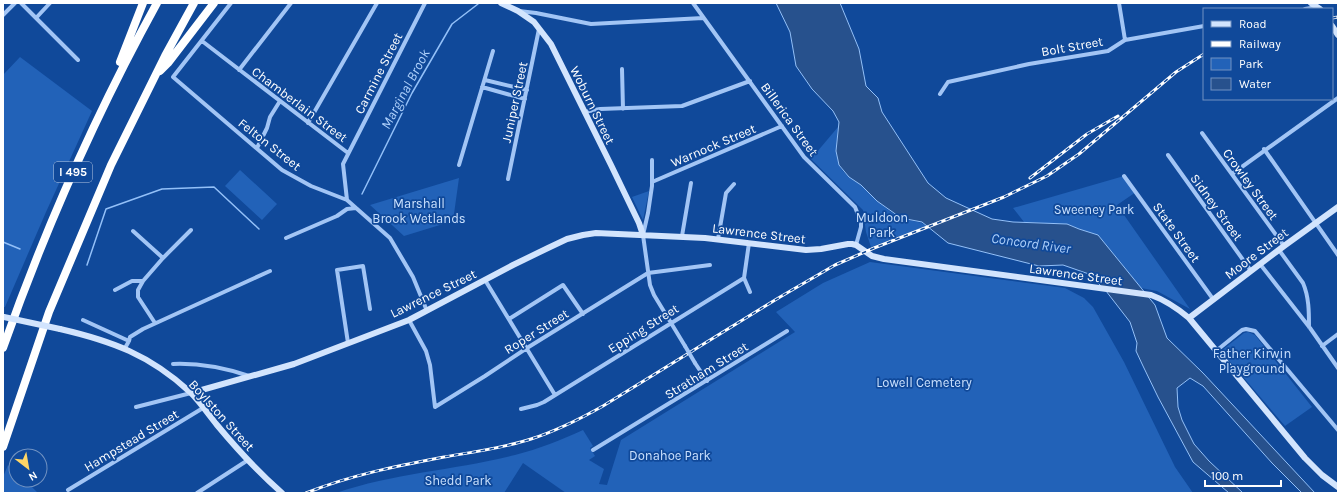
<svg xmlns="http://www.w3.org/2000/svg" width="1341" height="496" font-family="Karla,sans-serif">
	<rect width="100%" height="100%" fill="#10499a"/>
	<!-- green -->
	<path fill="#2262b8" d="M 20,57 L 92,111 L 46,212 L 5,307 L 3,307 L 3,75 Z
		M 838,127 C 837,139 835,152 839,164 C 842,174 853,178 861,184 C 874,195 885,211 901,218 C 910,222 919,220 927,226 L 871,247 L 866,232 L 863,210 L 811,159 Z
		M 240,170 L 277,204 L 262,220 L 225,186 Z
		M 1124,176 L 1136,192 L 1117,205 L 1190,309 L 1157,291 L 1141,288 L 1098,235 L 1079,229 L 1067,224 L 1024,222 L 1013,208 Z
		M 459,178 L 453,221 L 404,236 L 370,205 Z
		M 649,191 L 643,220 L 632,197 Z
		M 870,262 L 1065,288 L 1084,298 L 1093,307 L 1124,362 L 1175,467 L 1193,493 L 566,493 L 523,463 L 504,493 L 336,493 C 394,473 456,470 515,455 C 539,449 561,440 583,430 L 593,446 L 590,448 L 595,456 L 589,460 L 604,469 L 599,484 L 607,485 L 621,440 L 795,332 L 776,312 L 823,283 Z
		M 1248,332 L 1255,335 L 1312,407 L 1285,426 L 1221,351 L 1244,333 Z
		M 8,465 L 16,472 L 16,480 L 25,480 L 38,493 L 3,493 L 3,477 Z"/>
	<!-- water -->
	<path fill="#27518d" stroke="#93c0f8" d="M 776,3 L 840,3 L 859,49 L 866,86 L 878,98 L 882,112 L 928,183 L 946,198 L 992,219 L 1013,222 L 1067,224 L 1079,229 L 1098,235 L 1155,305 L 1167,338 L 1203,373 L 1315,493 L 1302,493 L 1272,463 L 1203,386 L 1190,378 L 1177,388 L 1178,407 L 1182,420 L 1194,444 L 1209,461 L 1243,493 L 1229,493 L 1193,462 L 1158,397 L 1143,366 L 1136,351 L 1137,343 L 1130,322 L 1106,291 L 1089,274 L 1063,265 L 1039,266 L 948,243 L 922,222 L 901,218 L 877,201 L 861,185 L 849,177 L 839,165 L 836,151 L 839,122 L 833,111 L 812,89 L 796,66 L 790,32 Z"/>
	<g fill="none" stroke-linecap="round" stroke-linejoin="round">
		<!-- stream -->
		<path stroke="#93c0f8" stroke-width="1.5" d="M 362,194 L 412,93 L 452,24 L 478,4
			M 3,242 L 20,249
			M 87,265 L 106,209 L 162,189 L 214,187 L 259,229"/>
		<!-- street -->
		<path stroke="#a2c5f5" stroke-width="4" d="M 21,3 L 78,60
			M 231,3 L 173,77 L 282,170 L 311,186 L 347,200 L 390,238 L 413,277 L 427,311
			M 693,3 L 804,157 L 855,207 L 861,222 L 861,227 L 856,245
			M 1119,3 L 1125,40
			M 1305,9 L 1317,7
			M 519,11 L 536,13 L 591,24 L 703,18
			M 3,15 L 15,3
			M 36,18 L 50,3
			M 202,41 L 348,153
			M 622,69 L 623,109
			M 239,70 L 291,3
			M 485,80 L 527,90
			M 482,87 L 525,99
			M 940,94 L 948,82 L 1029,64 L 1108,51 L 1125,40 L 1204,26
			M 584,112 L 600,109 L 682,106 L 750,81
			M 308,123 L 377,3
			M 1202,133 L 1284,246
			M 257,148 L 267,128 L 270,117 L 280,101
			M 1264,149 L 1338,255
			M 1168,155 L 1251,271
			M 652,160 L 652,186 L 648,213 L 643,235 L 650,285 L 654,295 L 685,346
			M 459,165 L 493,51
			M 1232,174 L 1338,98
			M 1124,176 L 1213,299
			M 508,179 L 539,29
			M 652,182 L 782,126
			M 347,200 L 343,164 L 425,3
			M 133,231 L 163,258 L 191,230
			M 682,236 L 691,183
			M 286,238 L 337,216 L 347,209 L 356,208
			M 718,239 L 726,193 L 734,184
			M 1279,250 L 1303,283 C 1309,297 1309,312 1309,327
			M 1260,264 L 1310,328 L 1338,368
			M 744,278 L 750,292
			M 485,280 L 555,395
			M 143,281 L 138,290 L 138,297 L 155,323
			M 115,290 L 132,281 L 143,281 L 163,258
			M 509,319 L 563,285 L 583,314
			M 83,320 L 129,341 L 125,348
			M 409,320 L 426,351 L 430,365 L 435,407 L 485,376 L 527,348 L 648,273 L 710,265
			M 129,341 L 130,337 L 143,329 L 270,271
			M 348,343 L 337,270 L 363,266 L 370,309
			M 1322,346 L 1338,334
			M 1216,351 L 1242,330 L 1246,329 L 1255,331 L 1338,430
			M 695,363 L 707,381
			M 173,364 C 198,363 225,368 249,376
			M 136,407 L 191,393
			M 521,409 L 537,405 L 544,402 L 744,278 L 749,243
			M 593,450 L 787,331
			M 68,490 L 203,408
			M 197,493 L 248,460"/>
		<!-- secondary -->
		<path stroke="#d2e4fd" stroke-width="6" d="M 501,3 L 518,11 L 534,22 L 551,44 L 611,165 L 639,223 L 643,235
			M 1311,3 L 1320,9
			M 1332,26 L 1338,35
			M 1189,318 L 1284,246 L 1338,207
			M 60,329 C 112,341 150,355 190,392 C 200,402 208,414 217,425 C 237,449 258,472 282,493
			M 191,393 L 294,364 L 409,320 L 513,265 L 548,248 L 567,239 L 583,235 L 596,233 L 705,238 L 806,250 L 821,249 L 848,244 L 852,244 L 856,245 L 872,256 L 884,259 L 1151,295 C 1165,300 1177,308 1189,318 L 1305,458 L 1322,475 L 1338,487"/>
		<!-- highway -->
		<path stroke="#fff" stroke-width="8" d="M 120,62 L 143,3
			M 160,71 L 168,63 L 214,3
			M 3,348 C 45,229 96,114 157,3
			M 3,447 L 49,312 L 111,165 L 165,56 L 194,3"/>
		<!-- rail casing -->
		<g stroke="#fff" stroke-width="3">
			<path id="rail" d="M 1332,18 L 1338,17
				M 1030,178 L 1087,134 L 1118,116
				M 306,493 C 351,475 397,466 444,457 C 473,452 503,448 531,439 C 556,431 580,419 603,406 L 780,297 L 835,265 L 874,248 L 1004,197 L 1047,176 L 1079,154 L 1176,72 L 1204,54"/>
		</g>
		<!-- rail -->
		<use href="#rail" stroke="#10499a" stroke-width="1.5" stroke-dasharray="4.5" stroke-linecap="butt"/>
		<!-- street-bridge -->
		<path stroke="#a2c5f5" stroke-width="4" d="M 685,346 L 695,363"/>
		<!-- secondary-bridge -->
		<path stroke="#d2e4fd" stroke-width="6" d="M 4,317 L 60,329"/>
	</g>
	<g text-anchor="middle" stroke-width="3.5" stroke-linejoin="round" paint-order="stroke">
		<!-- shield labels -->
		<rect fill="#10499a" stroke="#b7c8e1" stroke-width="1" x="54" y="162" width="38" height="20" rx="3"/>
		<g font-size="12" font-weight="bold" fill="#fff">
			<text x="73" y="176">I 495</text>
		</g>
		<!-- street labels -->
		<g font-size="13" fill="#fff" stroke="#10499a">
			<text transform="translate(1072 46) rotate(-10)" y="5">Bolt Street</text>
			<text transform="translate(378 73) rotate(-63)" y="5">Carmine Street</text>
			<text transform="translate(514 102) rotate(-78)" y="5">Juniper Street</text>
			<text transform="translate(300 104) rotate(37)" y="5">Chamberlain Street</text>
			<text transform="translate(593 105) rotate(64)" y="5">Woburn Street</text>
			<text transform="translate(790 119) rotate(54)" y="5">Billerica Street</text>
			<text transform="translate(270 144) rotate(38)" y="5">Felton Street</text>
			<text transform="translate(713 145) rotate(-23)" y="5">Warnock Street</text>
			<text transform="translate(1251 184) rotate(54)" y="5">Crowley Street</text>
			<text transform="translate(1217 207) rotate(54)" y="5">Sidney Street</text>
			<text transform="translate(1177 232) rotate(54)" y="5">State Street</text>
			<text transform="translate(759 233) rotate(7)" y="5">Lawrence Street</text>
			<text transform="translate(1256 253) rotate(-37)" y="5">Moore Street</text>
			<text transform="translate(1076 274) rotate(8)" y="5">Lawrence Street</text>
			<text transform="translate(433 293) rotate(-26)" y="5">Lawrence Street</text>
			<text transform="translate(643 328) rotate(-32)" y="5">Epping Street</text>
			<text transform="translate(536 331) rotate(-32)" y="5">Roper Street</text>
			<text transform="translate(706 370) rotate(-32)" y="5">Stratham Street</text>
			<text transform="translate(222 415) rotate(48)" y="5">Boylston Street</text>
			<text transform="translate(131 440) rotate(-31)" y="5">Hampstead Street</text>
		</g>
		<!-- park labels -->
		<g font-size="13" fill="#cae1fe" stroke="#10499a">
			<text x="419" y="208">Marshall<tspan x="419" dy="15">Brook Wetlands</tspan></text>
			<text x="1094" y="214">Sweeney Park</text>
			<text x="882" y="222">Muldoon<tspan x="882" dy="15">Park</tspan></text>
			<text x="1252" y="358">Father Kirwin<tspan x="1252" dy="15">Playground</tspan></text>
			<text x="924" y="387">Lowell Cemetery</text>
			<text x="670" y="460">Donahoe Park</text>
			<text x="458" y="485">Shedd Park</text>
		</g>
		<!-- water labels -->
		<g font-size="14" font-style="italic" fill="#aed0fb" stroke="#10499a">
			<text transform="translate(405 89) rotate(-62)" y="5">Marginal Brook</text>
			<text transform="translate(1031 243) rotate(8)" y="5">Concord River</text>
		</g>
	</g>
	<!-- border -->
	<rect width="1341" height="496" fill="none" stroke="#ffffff" stroke-width="8"/>
	<!-- legend -->
	<rect x="1203" y="8" width="130" height="92" fill="#10499a" stroke="#7092c2"/>
	<rect x="1211" y="21" width="20" height="6" fill="#d2e4fd" stroke="#7092c2"/>
	<text x="1239" y="28" font-size="12" fill="#ffffff">Road</text>
	<rect x="1211" y="41" width="20" height="6" fill="#ffffff" stroke="#7092c2"/>
	<text x="1239" y="48" font-size="12" fill="#ffffff">Railway</text>
	<rect x="1211" y="58" width="20" height="12" fill="#2262b8" stroke="#7092c2"/>
	<text x="1239" y="68" font-size="12" fill="#ffffff">Park</text>
	<rect x="1211" y="78" width="20" height="12" fill="#27518d" stroke="#7092c2"/>
	<text x="1239" y="88" font-size="12" fill="#ffffff">Water</text>
	<!-- north arrow -->
	<g transform="translate(28 468) rotate(149)"><circle r="19" fill="#10499a" stroke="#7092c2"/>
	<path d="M0-3L7 15L0 10L-7 15Z" fill="#ffd666"/>
	<text y="-6" font-size="11" font-weight="bold" text-anchor="middle" fill="#ffffff">N</text>
	</g>
	<!-- scale -->
	<path d="M1205 480v6h76v-6" fill="none" stroke="#ffffff" stroke-width="2"/>
	<text x="1211" y="480" font-size="12" fill="#ffffff" stroke="#10499a" stroke-width="3" paint-order="stroke">100 m</text>
</svg>
